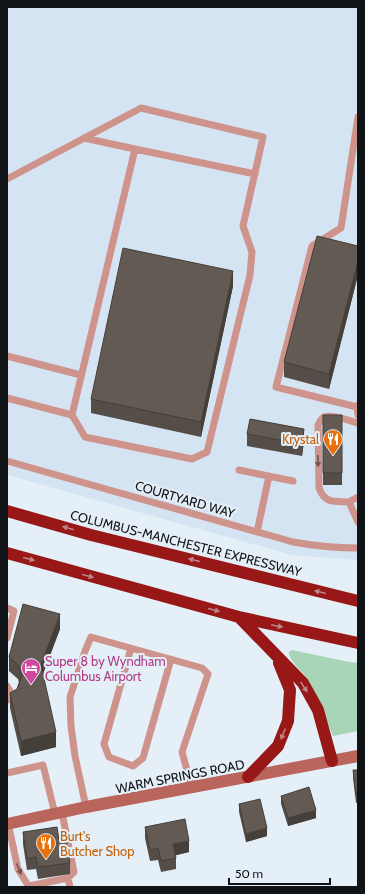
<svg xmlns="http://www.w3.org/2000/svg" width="365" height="894" font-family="Cabin,sans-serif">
	<rect width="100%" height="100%" fill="#e5eff8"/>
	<!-- built -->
	<path fill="#d5e4f3" d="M 7,7 L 358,7 L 358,560 L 292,555 L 7,475 Z"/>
	<!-- green -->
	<path fill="#a8d5b7" d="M 292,650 L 349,662 L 358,663 L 358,731 L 333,736 C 325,716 318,696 307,678 C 302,671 289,661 289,652 Z"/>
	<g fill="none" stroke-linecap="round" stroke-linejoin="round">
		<!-- lane -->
		<path stroke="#ce938b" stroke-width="7" d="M 358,117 L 341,228 L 312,246 L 276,387 L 357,407 L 358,405
			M 135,149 L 255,174
			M 7,179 C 52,155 96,132 141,108 L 263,137 L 243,226 L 252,252 L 250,275 L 207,452 L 192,459 L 85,437 L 72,415 L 135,149 L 84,138
			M 7,356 L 81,375
			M 7,398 L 72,415
			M 357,407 L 358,415
			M 7,461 L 293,542 C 315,546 335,548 358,548
			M 239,470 L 293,481
			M 358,497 L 349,502 L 358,522
			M 349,502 C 334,501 325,504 319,488 L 318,425 C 320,421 321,419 324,417 C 332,414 350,421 358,423
			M 257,532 L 269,476
			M 7,608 L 14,611 L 7,638
			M 131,648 L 104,744 L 109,757 L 133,766 L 143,758 L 171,659
			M 7,686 L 10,691 L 8,700 L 7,700
			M 7,773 L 43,765 L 55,814
			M 86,807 L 75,756 L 71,726 L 70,697 L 85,651 L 91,637 L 202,668 L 208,674 L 182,752 L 192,788
			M 8,823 L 18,869 L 29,887
			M 68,878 L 70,887
			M 29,886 L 68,878 L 74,872 L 62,813"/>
		<!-- secondary -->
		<path stroke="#b9655c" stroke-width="12" d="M 7,824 L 86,807 L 358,756"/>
		<!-- highway -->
		<path stroke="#981818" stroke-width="12" d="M 7,511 L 91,535 L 358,601
			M 7,553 L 239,617 L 358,643
			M 239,617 L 303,683 L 318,710 L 332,761
			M 248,777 L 278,746 L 288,721 L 290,690 L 279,663"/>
	</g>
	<!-- wall -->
	<path fill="#554d47" d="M 358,246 L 358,275 L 329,389 L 284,377 L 284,362 Z
		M 233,286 L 201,437 L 91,413 L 91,399 Z
		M 323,415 L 342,415 L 342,485 L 323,485 Z
		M 247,434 L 304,441 L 302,456 L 247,446 Z
		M 60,629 L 43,674 L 56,747 L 21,756 L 10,708 L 10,693 L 17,689 L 19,683 L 18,679 L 9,671 L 9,657 Z
		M 353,770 L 358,770 L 358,803 L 356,803 L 353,778 Z
		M 281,796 L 316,818 L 288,826 L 281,804 Z
		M 239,804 L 267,836 L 246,842 L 239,812 Z
		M 145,827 L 189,852 L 176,855 L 176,869 L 161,872 L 158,860 L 150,861 L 145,838 Z
		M 23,832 L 59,840 L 70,863 L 70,874 L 38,879 L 36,869 L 27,870 L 23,844 Z"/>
	<!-- shaded-wall -->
	<path fill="#453f3a" d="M 358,261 L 358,275 L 329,389 L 329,374 Z
		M 233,271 L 233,286 L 201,437 L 201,422 Z
		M 304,429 L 304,441 L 302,456 L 302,444 Z
		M 60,614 L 60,629 L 41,679 L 41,665 Z
		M 56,732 L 56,747 L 21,756 L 21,741 Z
		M 316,810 L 316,818 L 288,826 L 288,818 Z
		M 267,828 L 267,836 L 246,842 L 246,834 Z
		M 189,841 L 189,852 L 173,856 L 173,844 Z"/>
	<!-- building -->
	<path fill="#635a53" stroke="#453f3a" d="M 317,236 L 358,246 L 358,261 L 329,374 L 284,362 Z
		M 123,248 L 233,271 L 201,422 L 91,399 Z
		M 323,415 L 342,415 L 342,473 L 323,473 Z
		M 250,419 L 304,429 L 302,444 L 247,434 Z
		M 23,604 L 60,614 L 41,665 L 56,732 L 21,741 L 10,693 L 17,689 L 22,675 L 18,665 L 9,657 Z
		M 353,770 L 358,770 L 358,795 L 356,795 Z
		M 309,787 L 316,810 L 288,818 L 281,796 Z
		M 260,799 L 267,828 L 246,834 L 239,804 Z
		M 185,819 L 189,841 L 173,844 L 176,858 L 161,861 L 158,848 L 150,850 L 145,827 Z
		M 57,827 L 59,840 L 66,839 L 70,863 L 38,867 L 36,857 L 27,859 L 23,832 Z"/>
	<!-- one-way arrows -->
	<defs><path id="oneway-solid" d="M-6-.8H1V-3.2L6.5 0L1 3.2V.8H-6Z"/></defs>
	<g fill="#705451">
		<use href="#oneway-solid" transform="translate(318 461) rotate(89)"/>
		<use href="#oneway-solid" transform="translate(19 869) rotate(66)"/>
	</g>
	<g fill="#be8488">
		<use href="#oneway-solid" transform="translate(68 528) rotate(-164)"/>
		<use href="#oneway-solid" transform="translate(29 559) rotate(15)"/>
		<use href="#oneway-solid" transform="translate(194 560) rotate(-166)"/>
		<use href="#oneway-solid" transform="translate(88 576) rotate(15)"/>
		<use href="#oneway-solid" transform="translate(320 592) rotate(-166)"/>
		<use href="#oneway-solid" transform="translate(214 610) rotate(15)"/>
		<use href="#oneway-solid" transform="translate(277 626) rotate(12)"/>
		<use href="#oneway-solid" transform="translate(304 687) rotate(57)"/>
		<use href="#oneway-solid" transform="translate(283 734) rotate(112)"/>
	</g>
	<!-- icons -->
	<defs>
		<g id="restaurant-pin" transform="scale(1)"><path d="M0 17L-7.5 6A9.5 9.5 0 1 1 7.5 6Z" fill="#e8710a" stroke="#e5eff8"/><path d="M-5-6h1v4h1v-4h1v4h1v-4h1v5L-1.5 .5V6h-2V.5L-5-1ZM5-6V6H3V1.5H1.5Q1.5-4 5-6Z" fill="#fff"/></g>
		<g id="hotel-pin" transform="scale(1)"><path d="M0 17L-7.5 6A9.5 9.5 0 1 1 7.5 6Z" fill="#d1479c" stroke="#e5eff8"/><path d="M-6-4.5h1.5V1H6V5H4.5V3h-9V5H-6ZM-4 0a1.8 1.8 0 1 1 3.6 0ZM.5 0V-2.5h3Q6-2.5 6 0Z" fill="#fff"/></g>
	</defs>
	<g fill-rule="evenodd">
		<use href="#restaurant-pin" x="333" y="439"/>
		<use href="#hotel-pin" x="31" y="668"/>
		<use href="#restaurant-pin" x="46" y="843"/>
	</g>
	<g text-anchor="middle" stroke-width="4" stroke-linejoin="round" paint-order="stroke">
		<!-- food labels -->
		<g font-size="13" fill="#c56008" stroke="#e5eff8" text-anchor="end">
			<text x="319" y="444">Krystal</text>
			<text x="60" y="841" text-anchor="start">Burt's<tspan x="60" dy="15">Butcher Shop</tspan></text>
		</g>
		<!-- street labels -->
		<g font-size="13" fill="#111417" stroke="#e5eff8">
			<text transform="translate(185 499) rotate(16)" y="5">COURTYARD WAY</text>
			<text transform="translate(186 543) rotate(14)" y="5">COLUMBUS-MANCHESTER EXPRESSWAY</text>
			<text transform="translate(180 776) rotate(-11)" y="5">WARM SPRINGS ROAD</text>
		</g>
		<!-- hotel labels -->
		<g font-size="13" fill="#b23c85" stroke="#e5eff8" text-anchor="start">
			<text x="45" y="666">Super 8 by Wyndham<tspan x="45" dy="15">Columbus Airport</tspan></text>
		</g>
	</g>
	<!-- border -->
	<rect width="365" height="894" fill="none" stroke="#111417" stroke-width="16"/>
	<!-- scale -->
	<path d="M229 878v6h101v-6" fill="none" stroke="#111417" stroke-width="2"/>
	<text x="235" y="878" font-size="12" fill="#111417" stroke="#e5eff8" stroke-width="3" paint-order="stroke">50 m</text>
</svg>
